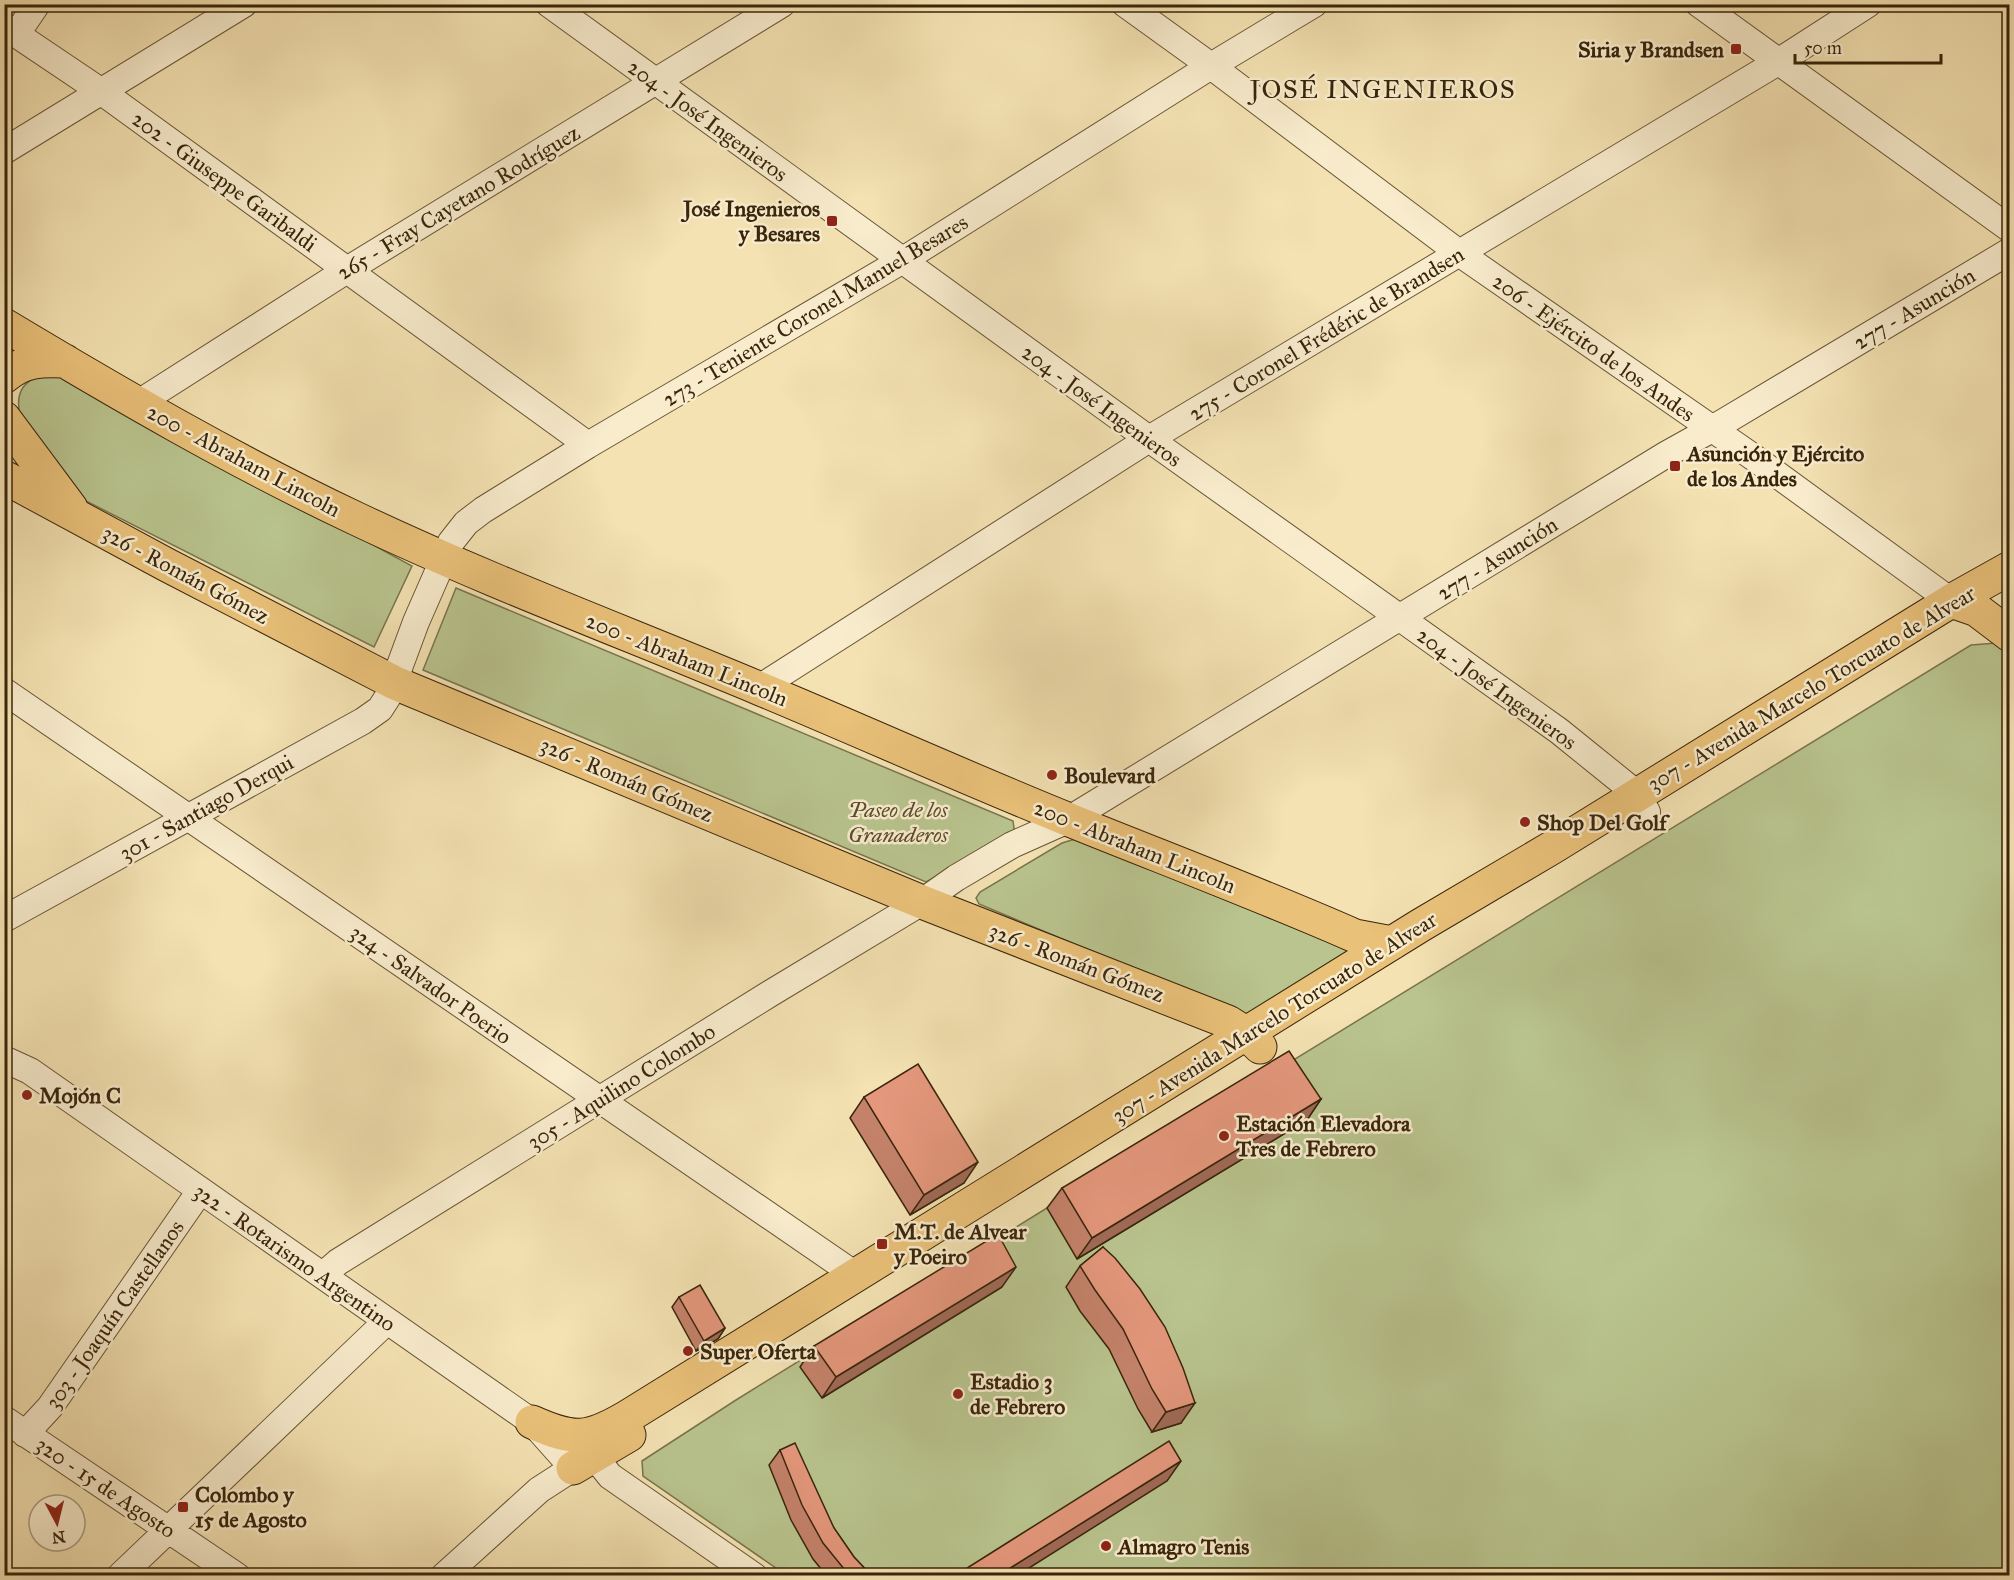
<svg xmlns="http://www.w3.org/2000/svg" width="2014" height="1580" font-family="'IM FELL Great Primer',serif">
	<rect width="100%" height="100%" fill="#f4e2b2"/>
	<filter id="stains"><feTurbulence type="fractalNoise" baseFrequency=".00333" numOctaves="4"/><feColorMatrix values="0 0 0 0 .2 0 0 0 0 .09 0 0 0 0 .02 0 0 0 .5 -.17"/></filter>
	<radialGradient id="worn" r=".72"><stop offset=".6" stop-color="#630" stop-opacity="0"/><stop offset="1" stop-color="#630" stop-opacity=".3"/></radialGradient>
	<!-- green -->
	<path fill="#b9c48e" stroke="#79744c" stroke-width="1.5" d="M 53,371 L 412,566 L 374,647 L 84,500 L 21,420 C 13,390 24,379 53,371 Z
		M 456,588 L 1013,821 L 1015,835 L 926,882 L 423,670 Z
		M 1997,643 L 2009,653 L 2009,1575 L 786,1575 L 643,1476 L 642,1461 L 736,1400 L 1047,1208 L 1197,1119 L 1971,645 Z
		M 1075,839 L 1351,951 L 1249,1017 L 979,904 L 976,898 L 980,892 L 1062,843 Z"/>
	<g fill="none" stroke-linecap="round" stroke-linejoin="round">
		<!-- minor casing -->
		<g stroke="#685435" stroke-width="28">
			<path id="minor" d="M 549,4 L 1149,439 L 1559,731 L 1637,794 L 1647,812
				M 1125,4 L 1211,66 L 1459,253 L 1753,457 L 1951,601
				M 1699,4 L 2010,229
				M 4,26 L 102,92 L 588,445
				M 16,35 L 37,4
				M 4,151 L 244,4
				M 137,404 L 347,270 L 782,4
				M 759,688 L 1149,439 L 1778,62 L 1868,4
				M 4,691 L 857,1276
				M 4,919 L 363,721 L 380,709 L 389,695 L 416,622 L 451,542 L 466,523 L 483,510 L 588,445 L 903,260 L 1211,66 L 1314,4
				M 6,1060 L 30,1071 L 532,1422 L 573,1468 L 539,1490 L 444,1576
				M 323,1275 L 338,1262 L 771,993 L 922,902 L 956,878 L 1012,845 L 1068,820 L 1667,454 L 1712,429 L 2010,251
				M 4,1419 L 237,1576
				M 25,1434 L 50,1407 L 200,1191
				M 594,1456 L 610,1476 L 754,1576
				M 120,1576 L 387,1321"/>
		</g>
		<!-- major casing -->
		<g stroke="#39250b" stroke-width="35">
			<path id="major" d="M 4,325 C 119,394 236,462 357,519 C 490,582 627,633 763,690 C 866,733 968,779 1072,821 C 1166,859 1262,895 1355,936 L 1392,943
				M 4,377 C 23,360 41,360 65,361
				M 4,418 L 71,508
				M 4,477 L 167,565 L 395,683 L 922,902 L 1228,1022 L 1247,1034 L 1260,1047
				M 1951,601 L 1977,610 L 2010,635
				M 532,1422 C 574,1441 588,1440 627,1417 L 1421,925 L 1553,847 L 1951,601 L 2010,568
				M 573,1468 L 629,1435"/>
		</g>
		<!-- minor -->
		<use href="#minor" stroke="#f8eccd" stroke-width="26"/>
		<!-- major -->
		<use href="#major" stroke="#eac179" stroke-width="33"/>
	</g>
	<!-- wall -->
	<path fill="#c4826b" stroke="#39250b" stroke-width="1.5" d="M 864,1097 L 964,1183 L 910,1215 L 850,1118 Z
		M 1321,1099 L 1307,1120 L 1077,1259 L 1047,1208 L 1062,1188 Z
		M 1103,1247 L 1181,1423 L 1152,1432 L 1138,1409 L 1109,1349 L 1080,1311 L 1066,1287 L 1080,1266 Z
		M 1002,1287 L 822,1398 L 800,1367 L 814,1346 Z
		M 679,1297 L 725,1328 L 718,1339 L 696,1351 L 672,1307 Z
		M 780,1450 L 854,1557 L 871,1575 L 826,1575 L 813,1559 L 791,1520 L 769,1465 Z"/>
	<!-- shaded-wall -->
	<path fill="#a06a57" stroke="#39250b" stroke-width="1.5" d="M 1321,1099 L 1307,1120 L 1077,1259 L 1092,1238 Z
		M 978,1162 L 964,1183 L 910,1215 L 924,1195 Z
		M 1016,1267 L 1002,1287 L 822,1398 L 836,1377 Z
		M 725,1328 L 718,1339 L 696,1351 L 704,1341 Z
		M 1195,1403 L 1181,1423 L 1152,1432 L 1166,1412 Z
		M 1181,1461 L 1167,1481 L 1018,1575 L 999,1575 Z"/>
	<!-- building -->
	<path fill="#e4977c" stroke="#39250b" stroke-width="1.5" d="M 1289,1051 L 1321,1099 L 1092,1238 L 1062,1188 Z
		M 918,1064 L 978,1162 L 924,1195 L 864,1097 Z
		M 998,1234 L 1016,1267 L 836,1377 L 814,1346 Z
		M 1103,1247 L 1115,1258 L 1140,1289 L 1165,1327 L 1183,1368 L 1195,1403 L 1166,1412 L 1152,1389 L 1123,1329 L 1095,1290 L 1080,1266 Z
		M 700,1285 L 725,1328 L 704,1341 L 679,1297 Z
		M 1169,1441 L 1181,1461 L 999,1575 L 956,1575 Z
		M 795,1443 L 834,1528 L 854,1557 L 871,1575 L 849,1575 L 823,1543 L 802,1505 L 780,1450 Z"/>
	<!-- markers -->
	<g fill="#8f2418" stroke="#f8eccd" stroke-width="2">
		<rect x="1730" y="43" width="12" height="12" rx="3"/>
		<rect x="826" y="215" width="12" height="12" rx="3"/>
		<rect x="1669" y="460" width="12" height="12" rx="3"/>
		<circle cx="1052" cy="775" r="6"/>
		<circle cx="1525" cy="822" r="6"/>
		<circle cx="27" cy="1095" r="6"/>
		<circle cx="1224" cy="1136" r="6"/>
		<rect x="876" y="1238" width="12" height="12" rx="3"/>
		<circle cx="688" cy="1351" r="6"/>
		<circle cx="958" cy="1394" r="6"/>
		<rect x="177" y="1501" width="12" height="12" rx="3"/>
		<circle cx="1106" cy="1546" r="6"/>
	</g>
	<g text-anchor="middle" stroke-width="5" stroke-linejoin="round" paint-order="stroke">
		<!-- poi labels -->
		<g font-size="22" font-weight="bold" fill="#39250b" stroke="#f8eccd" text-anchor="start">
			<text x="1724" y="57" text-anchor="end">Siria y Brandsen</text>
			<text x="820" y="216" text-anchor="end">José Ingenieros<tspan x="820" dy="25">y Besares</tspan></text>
			<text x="1687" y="461">Asunción y Ejército<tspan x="1687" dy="25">de los Andes</tspan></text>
			<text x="1064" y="783">Boulevard</text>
			<text x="1537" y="830">Shop Del Golf</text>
			<text x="39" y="1103">Mojón C</text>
			<text x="1236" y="1131">Estación Elevadora<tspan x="1236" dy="25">Tres de Febrero</tspan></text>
			<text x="894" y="1239">M.T. de Alvear<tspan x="894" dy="25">y Poeiro</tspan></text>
			<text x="700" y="1359">Super Oferta</text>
			<text x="970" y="1389">Estadio 3<tspan x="970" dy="25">de Febrero</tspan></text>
			<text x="195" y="1502">Colombo y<tspan x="195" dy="25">15 de Agosto</tspan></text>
			<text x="1118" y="1554">Almagro Tenis</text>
		</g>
		<!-- street labels -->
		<g font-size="22" fill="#39250b" stroke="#f8eccd">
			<text transform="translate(708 120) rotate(36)" y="8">204 - José Ingenieros</text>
			<text transform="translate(225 181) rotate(36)" y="8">202 - Giuseppe Garibaldi</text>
			<text transform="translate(458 202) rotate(-31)" y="8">265 - Fray Cayetano Rodríguez</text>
			<text transform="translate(1914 308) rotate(-31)" y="8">277 - Asunción</text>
			<text transform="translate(815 310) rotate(-31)" y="8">273 - Teniente Coronel Manuel Besares</text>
			<text transform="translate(1326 333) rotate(-31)" y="8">275 - Coronel Frédéric de Brandsen</text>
			<text transform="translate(1594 347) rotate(35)" y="8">206 - Ejército de los Andes</text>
			<text transform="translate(1102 405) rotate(36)" y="8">204 - José Ingenieros</text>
			<text transform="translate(244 460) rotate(28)" y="8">200 - Abraham Lincoln</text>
			<text transform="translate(1497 558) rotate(-32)" y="8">277 - Asunción</text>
			<text transform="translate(186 574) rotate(28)" y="8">326 - Román Gómez</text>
			<text transform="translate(687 659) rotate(22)" y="8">200 - Abraham Lincoln</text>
			<text transform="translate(1497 688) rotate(36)" y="8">204 - José Ingenieros</text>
			<text transform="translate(1811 688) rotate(-31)" y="8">307 - Avenida Marcelo Torcuato de Alvear</text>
			<text transform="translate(627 779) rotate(23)" y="8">326 - Román Gómez</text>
			<text transform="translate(206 807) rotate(-29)" y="8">301 - Santiago Derqui</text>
			<text transform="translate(1135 846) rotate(22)" y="8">200 - Abraham Lincoln</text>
			<text transform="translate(1077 962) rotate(21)" y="8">326 - Román Gómez</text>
			<text transform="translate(431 984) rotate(35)" y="8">324 - Salvador Poerio</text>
			<text transform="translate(1274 1017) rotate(-32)" y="8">307 - Avenida Marcelo Torcuato de Alvear</text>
			<text transform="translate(621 1086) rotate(-32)" y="8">305 - Aquilino Colombo</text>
			<text transform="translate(295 1257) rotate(35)" y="8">322 - Rotarismo Argentino</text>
			<text transform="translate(114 1314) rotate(-55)" y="8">303 - Joaquín Castellanos</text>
			<text transform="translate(106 1487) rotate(34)" y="8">320 - 15 de Agosto</text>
		</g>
		<!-- park labels -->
		<g font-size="22" font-style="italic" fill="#594d2c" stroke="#f8eccd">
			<text x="898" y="817">Paseo de los<tspan x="898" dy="25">Granaderos</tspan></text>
		</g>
		<!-- quarter labels -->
		<g font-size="26" letter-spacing="1.5" fill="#39250b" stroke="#f8eccd">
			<text x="1383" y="98">JOSÉ INGENIEROS</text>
		</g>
	</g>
	<!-- margin -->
	<rect width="2014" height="1580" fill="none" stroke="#f4e2b2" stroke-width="24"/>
	<rect x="6" y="6" width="2002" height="1568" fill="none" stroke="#39250b" stroke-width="3"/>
	<rect x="12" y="12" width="1990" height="1556" fill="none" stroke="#39250b" stroke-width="1.5"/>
	<!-- north arrow -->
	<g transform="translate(57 1523) rotate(173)"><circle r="28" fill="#f8eccd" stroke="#ac9c7f" stroke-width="1.5"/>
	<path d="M0-4.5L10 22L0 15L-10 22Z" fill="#8f2418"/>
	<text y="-9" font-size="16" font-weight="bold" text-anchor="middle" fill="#39250b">N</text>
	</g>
	<!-- scale -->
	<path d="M1795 54v9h146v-9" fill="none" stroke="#39250b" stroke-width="3"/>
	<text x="1804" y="54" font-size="18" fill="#39250b" stroke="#f8eccd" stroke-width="4.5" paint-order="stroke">50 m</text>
	<rect width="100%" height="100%" filter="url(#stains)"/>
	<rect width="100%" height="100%" fill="url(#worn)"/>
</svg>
